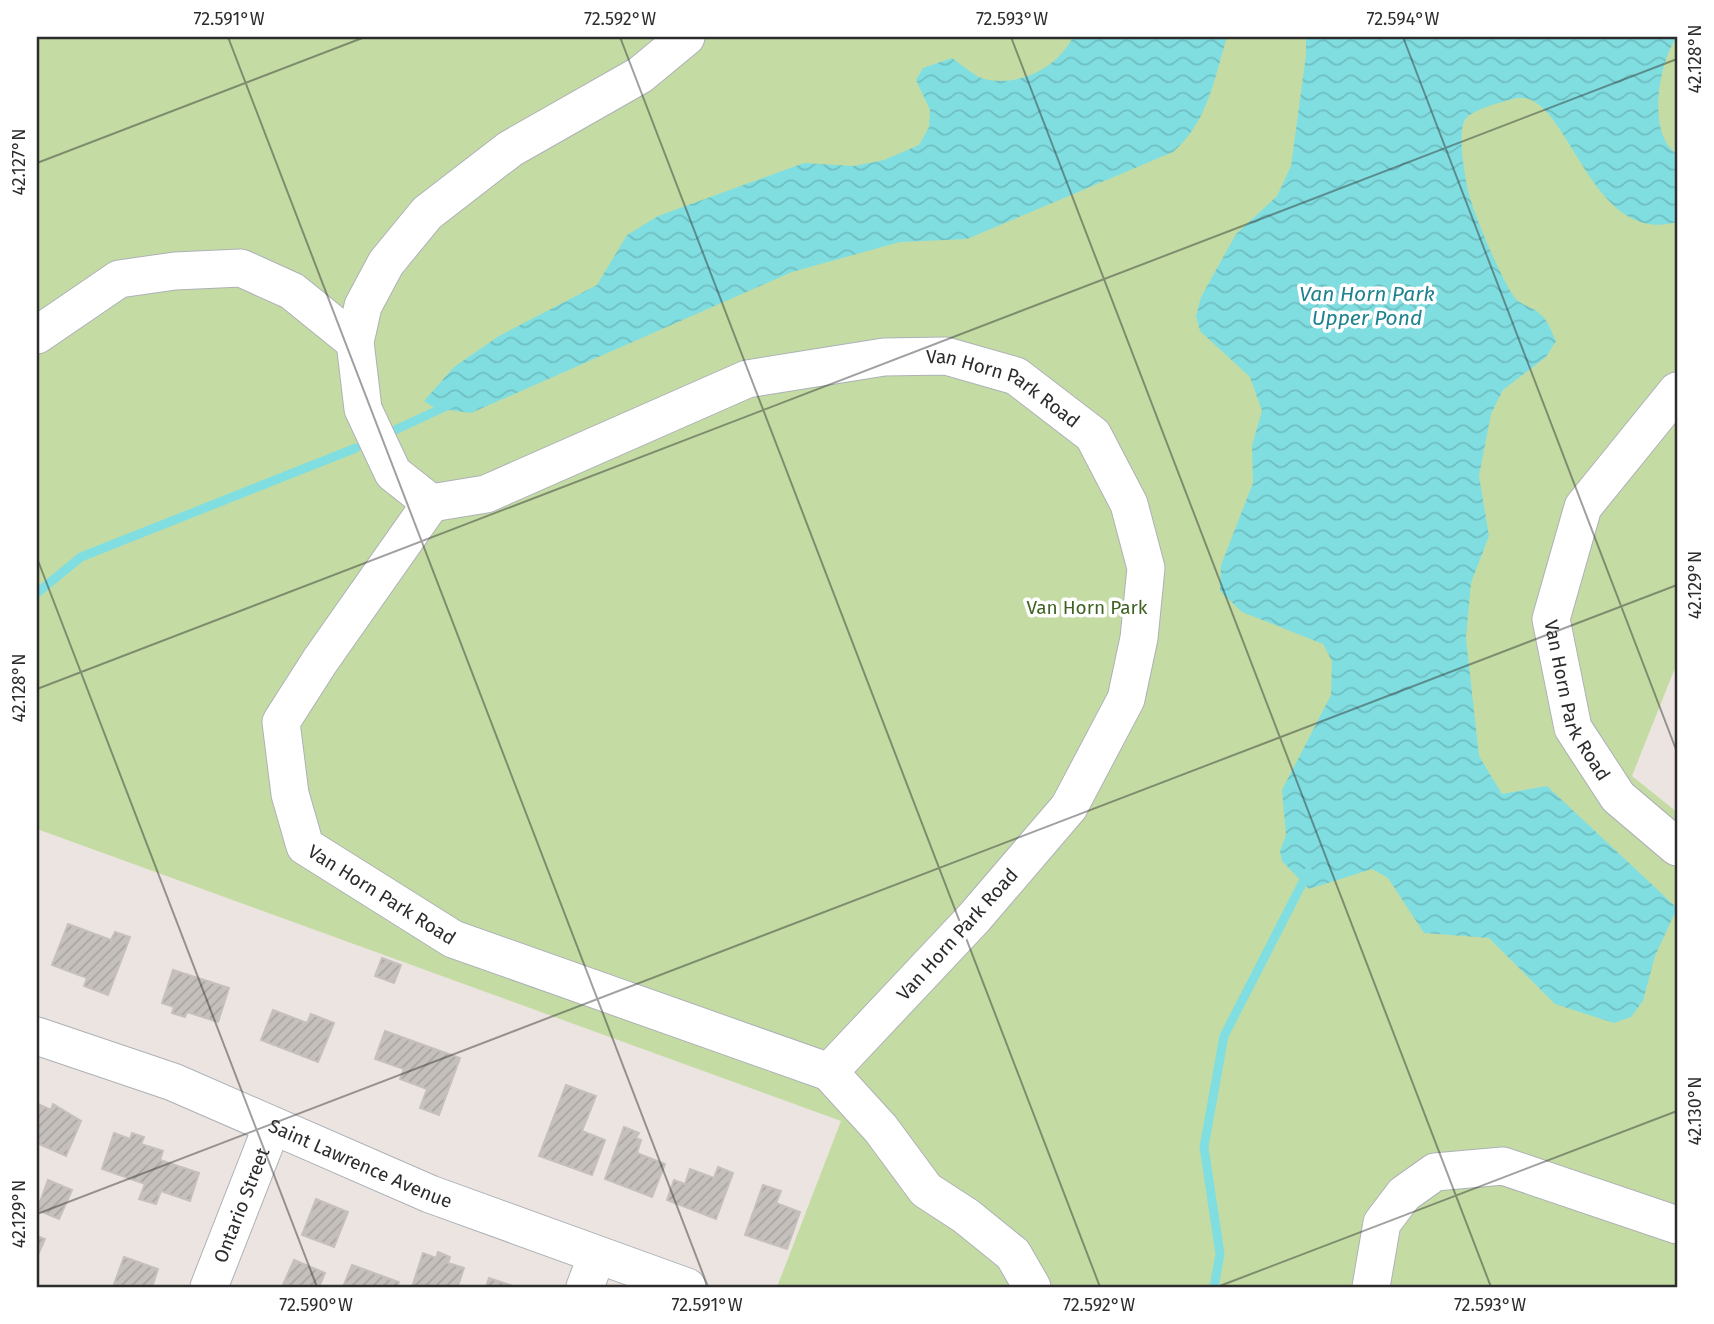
<svg xmlns="http://www.w3.org/2000/svg" width="1714" height="1324" font-family="'Fira Sans',sans-serif">
	<defs>
		<pattern id="water-waves" width="16" height="10" patternUnits="userSpaceOnUse" patternTransform="scale(1.75)"><rect width="16" height="10" fill="#80dee1"/><path d="M0 5q4-4 8 0t8 0" fill="none" stroke="#6fbfc1"/></pattern>
		<pattern id="building-hatch" width="6" height="6" patternUnits="userSpaceOnUse" patternTransform="scale(1.75)"><rect width="6" height="6" fill="#c5c0bc"/><path d="M-1 1l2-2M0 6l6-6M5 7l2-2" fill="none" stroke="#a9a5a2"/></pattern>
	</defs>
	<rect width="100%" height="100%" fill="#ece4e0"/>
	<!-- park -->
	<path fill="#c4dca4" d="M 37,37 L 1677,37 L 1677,663 L 1632,776 L 1677,812 L 1677,1287 L 777,1287 L 841,1121 L 37,829 Z"/>
	<!-- water -->
	<path fill="url(#water-waves)" d="M 1073,37 L 1227,37 C 1214,79 1208,122 1173,152 L 967,239 L 900,242 L 792,272 L 471,413 L 435,408 L 424,401 L 454,367 L 499,336 L 597,285 L 627,235 L 658,216 L 804,163 L 854,166 L 884,160 L 919,145 L 929,127 L 930,110 L 916,80 L 923,68 L 952,58 C 961,64 974,76 984,79 C 1020,87 1057,68 1073,37 Z
		M 1306,37 L 1677,37 C 1659,61 1646,134 1677,154 L 1677,222 C 1586,248 1568,82 1513,99 C 1501,102 1471,110 1465,120 C 1457,133 1465,179 1469,194 C 1473,212 1505,289 1517,300 C 1524,306 1534,308 1540,314 C 1548,320 1552,333 1556,341 L 1546,357 L 1503,390 L 1491,414 L 1479,476 L 1489,536 L 1471,583 L 1466,638 L 1479,756 L 1502,794 L 1547,786 L 1677,908 L 1655,956 L 1643,1001 L 1631,1017 L 1614,1023 L 1555,1004 L 1489,938 L 1424,933 L 1388,878 L 1372,869 L 1309,889 L 1282,861 L 1280,851 L 1286,835 L 1282,790 L 1331,695 L 1332,661 L 1323,644 L 1242,612 L 1220,591 L 1221,565 L 1253,483 L 1252,445 L 1262,411 L 1250,377 L 1200,331 L 1196,316 L 1201,297 L 1236,234 L 1277,196 L 1291,166 L 1306,55 Z"/>
	<g fill="none" stroke-linecap="round" stroke-linejoin="round">
		<!-- stream -->
		<path stroke="#80dee1" stroke-width="9" d="M 395,430 L 451,404
			M 37,593 L 81,557 L 356,448
			M 1214,1287 L 1220,1254 L 1204,1147 L 1224,1036 L 1308,872"/>
	</g>
	<!-- building -->
	<path fill="url(#building-hatch)" stroke="#c7c0ba" stroke-width="2" d="M 68,924 L 111,940 L 115,932 L 130,937 L 108,995 L 84,986 L 87,978 L 52,965 Z
		M 382,958 L 401,965 L 394,983 L 375,976 Z
		M 173,970 L 229,988 L 218,1022 L 187,1012 L 185,1017 L 172,1013 L 174,1007 L 162,1003 Z
		M 273,1010 L 307,1023 L 311,1014 L 334,1023 L 318,1062 L 261,1040 Z
		M 385,1031 L 460,1058 L 439,1115 L 420,1108 L 427,1089 L 400,1079 L 404,1069 L 375,1059 Z
		M 566,1085 L 596,1096 L 582,1131 L 605,1140 L 592,1175 L 539,1156 Z
		M 38,1104 L 51,1110 L 53,1104 L 81,1121 L 66,1156 L 37,1143 Z
		M 624,1127 L 639,1133 L 636,1138 L 641,1140 L 637,1153 L 665,1164 L 652,1197 L 605,1179 Z
		M 114,1133 L 130,1139 L 132,1133 L 144,1137 L 141,1144 L 163,1151 L 160,1160 L 199,1173 L 190,1201 L 161,1191 L 156,1204 L 139,1199 L 145,1184 L 102,1169 Z
		M 718,1167 L 733,1173 L 716,1219 L 667,1200 L 674,1180 L 685,1184 L 690,1169 L 714,1178 Z
		M 48,1180 L 72,1190 L 59,1219 L 37,1210 Z
		M 763,1185 L 781,1191 L 776,1203 L 800,1212 L 787,1249 L 745,1235 Z
		M 316,1199 L 348,1212 L 334,1247 L 302,1235 Z
		M 37,1236 L 45,1239 L 37,1257 Z
		M 438,1252 L 450,1257 L 448,1263 L 464,1268 L 458,1286 L 463,1287 L 412,1287 L 423,1253 L 436,1258 Z
		M 124,1257 L 158,1269 L 152,1287 L 113,1287 Z
		M 294,1260 L 325,1273 L 319,1287 L 282,1287 Z
		M 352,1265 L 399,1282 L 397,1287 L 343,1287 Z
		M 489,1278 L 516,1287 L 486,1287 Z"/>
	<g fill="none" stroke-linecap="round" stroke-linejoin="round">
		<!-- minor casing -->
		<g stroke="#adb1b7" stroke-width="39">
			<g id="minor">
				<path id="s1" d="M 686,37 L 640,75 L 510,149 L 427,213 L 386,263 L 363,306 L 355,342 L 363,409 L 393,473 L 431,503 L 320,661 L 281,722 L 290,794 L 305,846 L 453,939 L 829,1072 L 881,1129 L 926,1190 L 966,1216 L 1013,1254 L 1032,1287"/>
				<path d="M 37,335 L 119,279 L 175,271 L 241,268 L 292,291 L 355,342"/>
				<path id="s2" d="M 1677,391 L 1583,507 L 1551,619 L 1573,728 L 1618,797 L 1677,847"/>
				<path id="s3" d="M 431,503 L 486,494 L 747,379 L 884,357 L 946,356 L 1016,376 L 1093,435 L 1129,504 L 1146,568 L 1139,638 L 1126,699 L 1069,807 L 974,918 L 829,1072"/>
				<path id="s4" d="M 37,1036 L 173,1082 L 430,1194 L 687,1287"/>
				<path id="s5" d="M 209,1287 L 272,1126"/>
				<path d="M 585,1287 L 597,1255"/>
				<path d="M 1371,1287 L 1382,1223 L 1404,1194 L 1435,1172 L 1503,1166 L 1677,1225"/>
			</g>
		</g>
		<!-- minor -->
		<use href="#minor" stroke="#fff" stroke-width="37"/>
	</g>
	<!-- ticks -->
	<path fill="none" stroke="#2c2c2c" stroke-width="2" stroke-opacity="0.45" d="M 228,37 L 708,1287M 620,37 L 1100,1287M 1011,37 L 1491,1287M 1403,37 L 1677,752M 37,163 L 365,37M 37,558 L 317,1287M 37,689 L 1677,59M 37,1214 L 1677,585M 1217,1287 L 1677,1111"/>
	<g text-anchor="middle" stroke-width="7" stroke-linejoin="round" paint-order="stroke">
		<!-- street labels -->
		<g font-size="19" fill="#2c2c2c" stroke="#fff">
			<text dy="7" stroke="none"><textPath href="#s3" startOffset="607">Van Horn Park Road</textPath></text>
			<text dy="7" stroke="none"><textPath href="#s2" startOffset="352">Van Horn Park Road</textPath></text>
			<text dy="7" stroke="none"><textPath href="#s1" startOffset="1134">Van Horn Park Road</textPath></text>
			<text transform="translate(957 934) rotate(-48)" y="7">Van Horn Park Road</text>
			<text dy="7" stroke="none"><textPath href="#s4" startOffset="348">Saint Lawrence Avenue</textPath></text>
			<text dy="7" stroke="none"><textPath href="#s5" startOffset="88">Ontario Street</textPath></text>
		</g>
		<!-- park labels -->
		<g font-size="19" fill="#3f6224" stroke="#fff">
			<text x="1087" y="614">Van Horn Park</text>
		</g>
		<!-- water labels -->
		<g font-size="21" font-style="italic" fill="#1e828f" stroke="#fff">
			<text x="1367" y="301">Van Horn Park<tspan x="1367" dy="24">Upper Pond</tspan></text>
		</g>
	</g>
	<!-- border -->
	<rect width="1714" height="1324" fill="none" stroke="#ffffff" stroke-width="77"/>
	<rect x="38" y="38" width="1638" height="1248" fill="none" stroke="#2c2c2c" stroke-width="2.5"/>
	<g font-size="18" text-anchor="middle" fill="#2c2c2c">
		<text x="229" y="25">72.591°W</text>
		<text x="620" y="25">72.592°W</text>
		<text x="1012" y="25">72.593°W</text>
		<text x="1403" y="25">72.594°W</text>
		<text transform="translate(1695 59) rotate(-90)" y="6">42.128°N</text>
		<text transform="translate(19 162) rotate(-90)" y="6">42.127°N</text>
		<text transform="translate(1695 585) rotate(-90)" y="6">42.129°N</text>
		<text transform="translate(19 688) rotate(-90)" y="6">42.128°N</text>
		<text transform="translate(1695 1111) rotate(-90)" y="6">42.130°N</text>
		<text transform="translate(19 1214) rotate(-90)" y="6">42.129°N</text>
		<text x="316" y="1311">72.590°W</text>
		<text x="707" y="1311">72.591°W</text>
		<text x="1099" y="1311">72.592°W</text>
		<text x="1490" y="1311">72.593°W</text>
	</g>
</svg>
